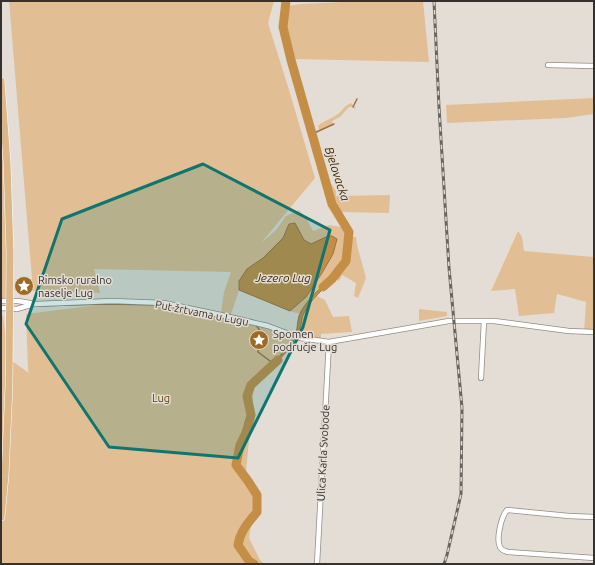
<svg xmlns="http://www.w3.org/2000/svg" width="595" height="565" font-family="Ubuntu,sans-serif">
	<rect width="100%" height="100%" fill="#e4ddd5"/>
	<!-- green -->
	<path fill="#e2be95" d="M 9,1 L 274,1 L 268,23 L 289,90 L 315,178 L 261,243 L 276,230 L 286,216 L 299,210 L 306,218 L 313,231 L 329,225 L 341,227 L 341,219 L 332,204 L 322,169 L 336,191 L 336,196 L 390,195 L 389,213 L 341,212 L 349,232 L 349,237 L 356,237 L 357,245 L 366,278 L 358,298 L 354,296 L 356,283 L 342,275 L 339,281 L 334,277 C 319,286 310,301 300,314 L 290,311 L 306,297 L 328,236 L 311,244 L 304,240 L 295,223 L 289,224 L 283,238 L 239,281 L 239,290 L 231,314 L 221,312 L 224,292 L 231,272 L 94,269 L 100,293 L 33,291 Z
		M 363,1 L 423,1 L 429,62 L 293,59 L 285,27 L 288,6 L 301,4 Z
		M 1,81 L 9,301 L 1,301 Z
		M 594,98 L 594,114 L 566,118 L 447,123 L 446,105 Z
		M 351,103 L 356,108 L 354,111 L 355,109 L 353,107 L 349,107 L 340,117 L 332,121 L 333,125 L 320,131 L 318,126 C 323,121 331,119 338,114 C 343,110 345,105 351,103 Z
		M 518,231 L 522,237 L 524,251 L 594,257 L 594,332 L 584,332 L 586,302 L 557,294 L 554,313 L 519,316 L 515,289 L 491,291 Z
		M 317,296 L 325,300 L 333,317 L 349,316 L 352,332 L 321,334 L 321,340 L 297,335 L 303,314 Z
		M 106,304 L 163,305 L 246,322 L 281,333 L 294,338 L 287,349 L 254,386 L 245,483 L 256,496 L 249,538 L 260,560 L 264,564 L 1,564 L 1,315 L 3,316 L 9,359 L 29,373 L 28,370 L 26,314 Z
		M 419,309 L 447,312 L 447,316 L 419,321 Z"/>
	<!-- water -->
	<path fill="#c58e47" stroke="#9a7240" d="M 295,223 L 304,240 L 311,244 L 328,236 L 332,236 L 337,239 L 333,254 L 322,273 L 306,297 L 290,311 L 239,290 L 239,281 L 247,269 L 263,258 L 283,238 L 289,224 Z
		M 334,277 C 324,289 311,299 304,313 C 301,317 302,323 300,328 C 294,344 284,357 270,367 C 279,356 289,347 295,335 C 298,329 297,322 299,316 C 303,304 323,284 334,277 Z"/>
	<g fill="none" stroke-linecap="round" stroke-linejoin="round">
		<!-- stream -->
		<path stroke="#9a7240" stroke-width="1.5" d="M 353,107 L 357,99
			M 312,134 L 334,124
			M 33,306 L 106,304 L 163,305 L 225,318
			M 256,325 C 270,344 258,338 258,352 L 274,364"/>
		<!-- river -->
		<path stroke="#c58e47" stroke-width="9" d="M 286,1 L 283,27 L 291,60 L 332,204 L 349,232 L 346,261 L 332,279 L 323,287
			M 254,564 L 249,561 L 238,545 C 240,531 249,522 257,512 L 257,495 L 248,481 L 236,465 L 240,445 L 246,433 L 251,415 L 247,396 L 251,385 L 278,360"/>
		<!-- minor casing -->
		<g stroke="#938c84" stroke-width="6">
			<path id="minor" d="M 548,65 L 594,66
				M 1,301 L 18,301 L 36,304 L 113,301 L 164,303 L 221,315 L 268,326 L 300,338 L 329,342 L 449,321 L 494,321 L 569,331 L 594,332
				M 1,308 L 17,309 L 34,304
				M 481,378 L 484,321
				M 594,517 L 569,516 L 507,510 C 501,517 496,539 500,547 C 502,551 505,551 508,552 L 594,558
				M 317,564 L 329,342"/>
		</g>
		<!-- primary casing -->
		<g stroke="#fff" stroke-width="8">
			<path id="primary" d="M 1,81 L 7,163 L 10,253 L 9,385 L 5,476 L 1,517"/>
		</g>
		<!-- minor -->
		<use href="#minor" stroke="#fff" stroke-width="4.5"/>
		<!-- primary -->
		<use href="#primary" stroke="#dab688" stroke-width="7"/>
		<!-- rail casing -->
		<g stroke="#696460" stroke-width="3">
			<path id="rail" d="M 434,1 L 439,107 L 449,268 L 462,408 L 461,494 L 447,555 L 444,564"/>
		</g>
		<!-- rail -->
		<use href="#rail" stroke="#e4ddd5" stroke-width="1.5" stroke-dasharray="4.5" stroke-linecap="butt"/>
	</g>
	<!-- marked area -->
	<path fill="#0f766e" fill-opacity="0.2" stroke="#0f766e" stroke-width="3" stroke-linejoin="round" d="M 203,164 L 330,230 L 303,327 L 238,458 L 109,447 L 26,324 L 62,219 Z"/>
	<!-- icons -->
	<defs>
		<g id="sight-disc" transform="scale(1)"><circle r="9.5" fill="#9f6b23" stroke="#e4ddd5"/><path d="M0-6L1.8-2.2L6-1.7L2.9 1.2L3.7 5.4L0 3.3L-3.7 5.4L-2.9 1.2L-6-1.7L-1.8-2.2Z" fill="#fff"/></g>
	</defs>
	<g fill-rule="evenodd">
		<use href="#sight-disc" x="24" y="286"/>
		<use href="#sight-disc" x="259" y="340"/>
	</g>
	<g text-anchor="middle" stroke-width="3" stroke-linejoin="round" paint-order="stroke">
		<!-- poi labels -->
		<g font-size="11" fill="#34312e" stroke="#e4ddd5" text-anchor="start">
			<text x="38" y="284">Rimsko ruralno<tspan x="38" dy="13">naselje Lug</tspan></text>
			<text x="273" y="338">Spomen<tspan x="273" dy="13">područje Lug</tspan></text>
		</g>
		<!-- street labels -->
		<g font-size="11" fill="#34312e" stroke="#e4ddd5">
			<text transform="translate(202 313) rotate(11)" y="4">Put žrtvama u Lugu</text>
			<text transform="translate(323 453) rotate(-87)" y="4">Ulica Karla Svobode</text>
		</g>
		<!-- park labels -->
		<g font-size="11" fill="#664006" stroke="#e4ddd5">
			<text x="161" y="402">Lug</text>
		</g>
		<!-- water labels -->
		<g font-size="12" font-style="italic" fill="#412a0a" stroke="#e4ddd5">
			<text transform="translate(337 174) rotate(72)" y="4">Bjelovacka</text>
			<text x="283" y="282">Jezero Lug</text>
		</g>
	</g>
	<!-- border -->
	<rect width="595" height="565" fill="none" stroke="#34312e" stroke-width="4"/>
</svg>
